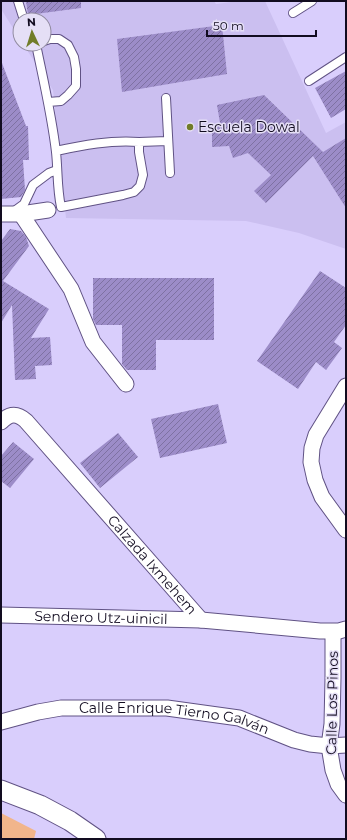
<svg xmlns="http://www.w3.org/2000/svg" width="347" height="840" font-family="Montserrat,sans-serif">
	<defs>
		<pattern id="building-hatch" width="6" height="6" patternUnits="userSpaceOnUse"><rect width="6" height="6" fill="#9c8cc8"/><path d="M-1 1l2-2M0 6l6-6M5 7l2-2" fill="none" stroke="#7e71a2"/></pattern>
	</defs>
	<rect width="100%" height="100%" fill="#d9cefc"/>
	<!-- built -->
	<path fill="#cbbff0" d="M 1,1 L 214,1 L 216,4 L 239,1 L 265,1 L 326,133 L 346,122 L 346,249 L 299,233 L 246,221 L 66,218 L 53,90 L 23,44 L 44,44 L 44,20 L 20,20 L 20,39 L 1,9 Z"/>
	<!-- park -->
	<path fill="#f1b58b" d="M 1,813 L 36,831 L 34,839 L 1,839 Z"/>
	<!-- building -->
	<path fill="url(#building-hatch)" d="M 26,1 L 81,1 L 81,8 L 28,15 Z
		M 222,25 L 227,74 L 122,92 L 117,39 Z
		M 1,63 L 2,63 L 26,126 L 28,126 L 29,160 L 23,160 L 25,190 L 21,197 L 1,199 Z
		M 346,71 L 346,109 L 331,118 L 315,88 Z
		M 264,95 L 323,152 L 346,138 L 346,208 L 313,156 L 266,203 L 254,191 L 271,175 L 248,153 L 233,158 L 229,146 L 212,147 L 212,131 L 220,123 L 217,105 Z
		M 10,229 L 21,231 L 26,237 L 29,246 L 3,281 L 49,309 L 31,338 L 50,337 L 52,365 L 35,366 L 36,379 L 15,380 L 12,305 L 1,323 L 1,241 Z
		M 320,271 L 346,288 L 346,325 L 334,342 L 342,348 L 326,370 L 316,362 L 298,389 L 257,361 Z
		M 93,278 L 214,278 L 214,340 L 156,340 L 156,370 L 127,370 L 122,364 L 122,325 L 96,325 L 93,319 Z
		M 218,404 L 227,443 L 160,458 L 151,419 Z
		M 118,433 L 138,457 L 100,488 L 80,463 Z
		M 13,442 L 34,459 L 10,488 L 1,481 L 1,456 Z"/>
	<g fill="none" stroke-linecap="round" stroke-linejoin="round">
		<!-- service casing -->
		<g stroke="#605284" stroke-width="10">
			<path id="service" d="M 18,1 L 24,20
				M 293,13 L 312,1
				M 44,41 L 50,39 L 59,39 L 68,45 L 74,57 L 76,69 L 76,86 L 68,95 L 61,101 L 48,102
				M 34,44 L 37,49 C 44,83 52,117 56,152 C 58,170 57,189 61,207 L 123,195 L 134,192 L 140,186 L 143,175 L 139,152 L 139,142 C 110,140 83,145 56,151
				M 309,81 L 346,57
				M 166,98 L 170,173
				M 139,142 L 168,141
				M 13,212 L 24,204 L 33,185 L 49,173 L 57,170"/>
		</g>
		<!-- minor casing -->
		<g stroke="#605284" stroke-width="17">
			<g id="minor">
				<path d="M 1,214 L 21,214 L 48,210"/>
				<path d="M 21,214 L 71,289 L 93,342 L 126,384"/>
				<path d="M 346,386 L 316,435 L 312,448 L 311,462 L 315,480 L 322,497 L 346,530"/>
				<path id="s1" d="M 1,422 C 10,413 17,413 26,421 L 201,620"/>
				<path id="s2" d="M 1,615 L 201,620 L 320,631 L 339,631 L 346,629"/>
				<path d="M 333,632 L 333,678 L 332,724 L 329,746 L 333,770 L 338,784 L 346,795"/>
				<path id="s3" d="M 1,722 L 38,712 L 61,708 L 167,708 L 239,718 L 294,740 L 310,744 L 329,746 L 346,745"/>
			</g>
		</g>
		<!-- tertiary casing -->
		<g stroke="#605284" stroke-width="21">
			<path id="tertiary" d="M 1,790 L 40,805 L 70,821 L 96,839"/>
		</g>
		<!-- service -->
		<use href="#service" stroke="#fff" stroke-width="8"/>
		<!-- minor -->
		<use href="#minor" stroke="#fff" stroke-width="15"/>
		<!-- tertiary -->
		<use href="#tertiary" stroke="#fff" stroke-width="19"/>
	</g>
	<!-- markers -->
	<circle fill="#717c28" stroke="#e5dff6" stroke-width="1.5" cx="190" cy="127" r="4"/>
	<g text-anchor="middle" stroke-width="3" stroke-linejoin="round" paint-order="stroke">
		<!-- poi labels -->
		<g font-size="14" fill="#120c20" stroke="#e5dff6" text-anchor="start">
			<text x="198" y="132">Escuela Dowal</text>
		</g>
		<!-- street labels -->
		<g font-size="14" fill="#120c20" stroke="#e5dff6">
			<text dy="5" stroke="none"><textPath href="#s1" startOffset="220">Calzada Ixmehem</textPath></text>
			<text dy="5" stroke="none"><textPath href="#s2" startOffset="100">Sendero Utz-uinicil</textPath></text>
			<text transform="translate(332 703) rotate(-89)" y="5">Calle Los Pinos</text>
			<text dy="5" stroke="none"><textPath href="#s3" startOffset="176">Calle Enrique Tierno Galván</textPath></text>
		</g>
	</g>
	<!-- border -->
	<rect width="347" height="840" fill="none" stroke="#120c20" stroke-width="4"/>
	<!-- north arrow -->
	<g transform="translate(32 32) rotate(356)"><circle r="19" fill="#e5dff6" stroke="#918ba0"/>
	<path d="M0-3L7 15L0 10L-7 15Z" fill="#717c28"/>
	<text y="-6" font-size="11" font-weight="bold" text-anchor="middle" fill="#120c20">N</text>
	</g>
	<!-- scale -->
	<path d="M207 30v6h109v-6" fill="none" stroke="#120c20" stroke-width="2"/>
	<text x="213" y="30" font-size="12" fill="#120c20" stroke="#e5dff6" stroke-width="3" paint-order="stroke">50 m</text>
</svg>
